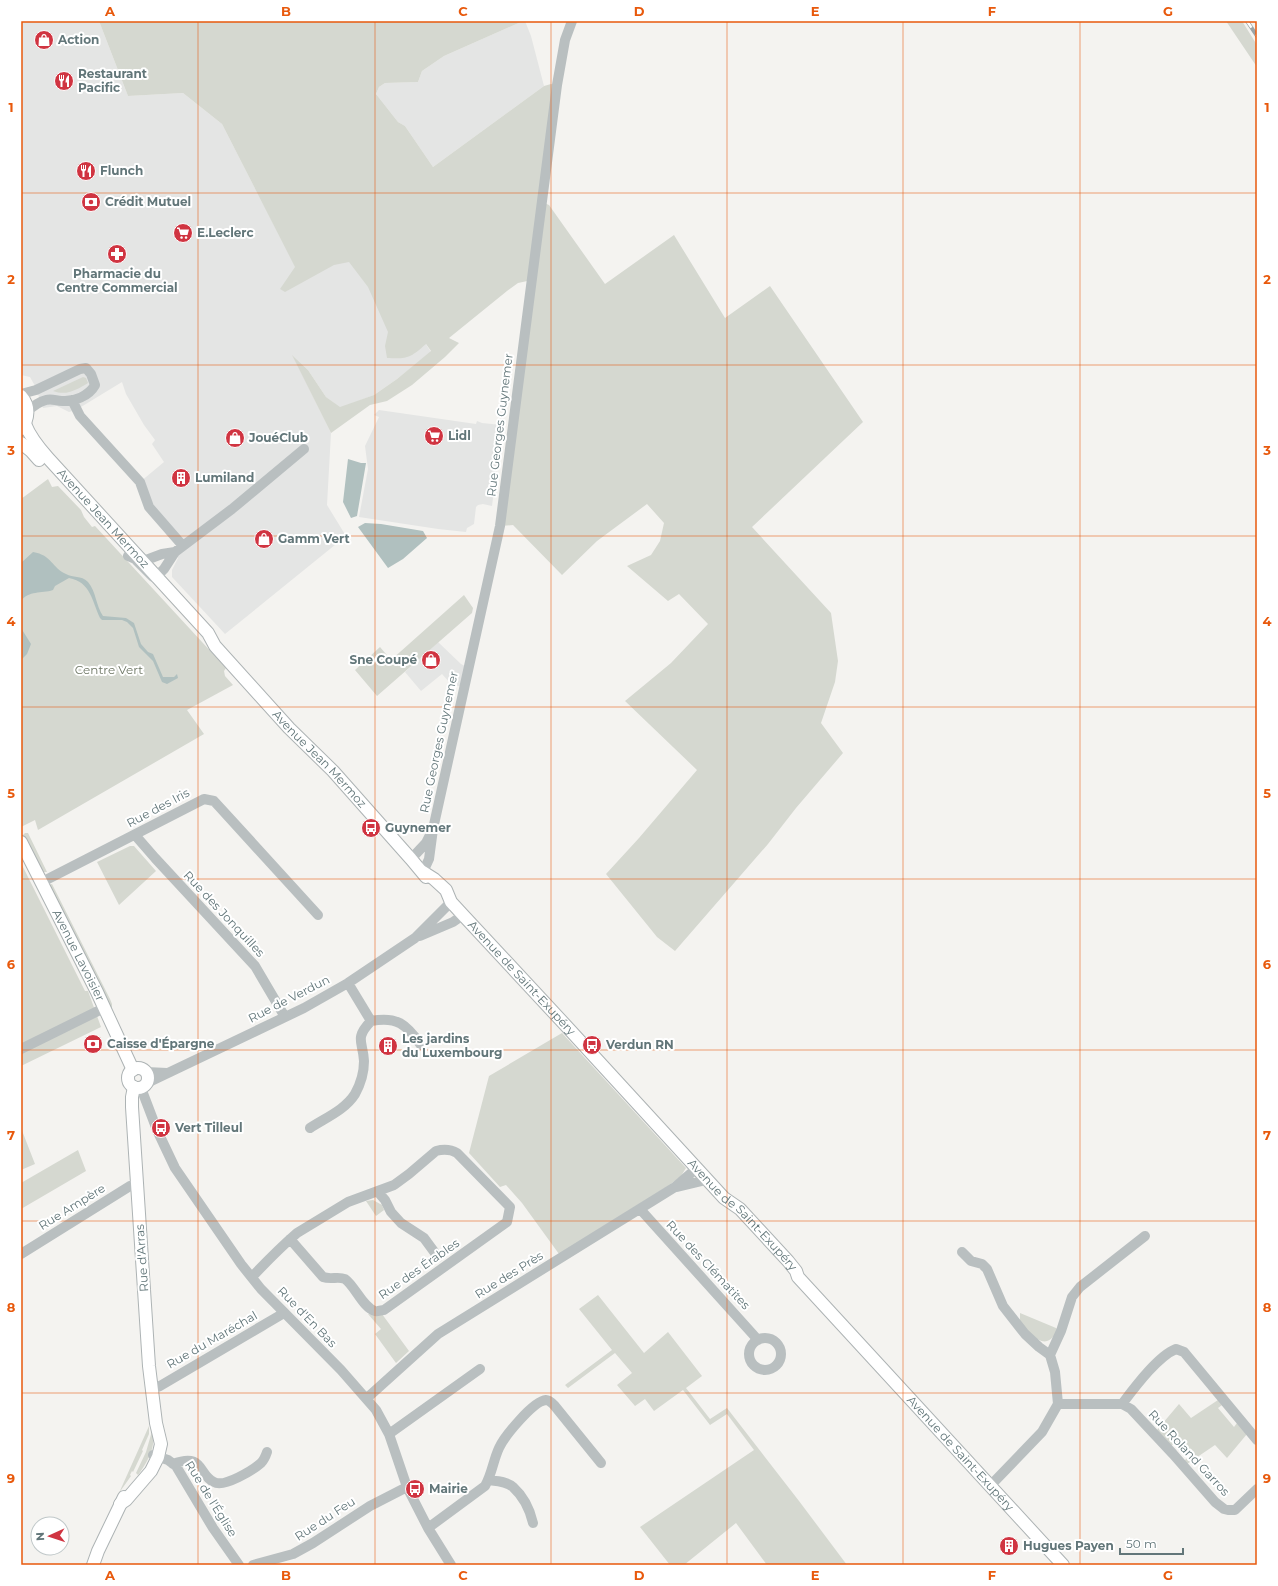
<svg xmlns="http://www.w3.org/2000/svg" width="1278" height="1586" font-family="Montserrat,sans-serif">
	<rect width="100%" height="100%" fill="#f4f3f0"/>
	<!-- built -->
	<path fill="#e4e5e4" d="M 21,21 L 99,21 L 128,96 L 183,93 L 222,124 L 295,266 L 367,254 L 431,352 L 397,379 L 374,395 L 340,408 L 326,397 L 308,370 L 293,356 L 331,433 L 327,505 L 346,536 L 225,634 L 172,577 L 172,570 L 178,558 L 175,552 L 182,547 L 149,507 L 140,482 L 164,462 L 152,444 L 155,440 L 144,425 L 126,394 L 122,382 L 76,410 L 69,412 L 57,406 L 43,408 L 35,386 L 30,377 L 21,375 Z
		M 523,21 L 525,21 L 531,36 L 544,86 L 433,167 L 405,126 L 398,122 L 376,94 L 379,87 L 385,83 L 418,82 L 422,71 L 444,56 Z
		M 379,410 L 476,424 L 477,421 L 482,423 L 502,425 L 492,506 L 483,504 L 478,505 L 476,507 L 474,524 L 467,528 L 466,532 L 438,529 L 359,517 L 368,469 L 365,446 L 379,417 L 374,415 Z
		M 438,642 L 461,664 L 469,668 L 465,686 L 457,686 L 451,684 L 442,674 L 421,691 L 405,672 Z"/>
	<!-- green -->
	<path fill="#d5d8d0" d="M 99,21 L 523,21 L 444,56 L 422,71 L 418,82 L 385,83 L 379,87 L 376,94 L 398,122 L 405,126 L 433,167 L 544,86 L 551,84 L 557,85 L 542,202 L 549,205 L 605,284 L 674,235 L 725,318 L 770,286 L 863,422 L 752,527 L 831,613 L 838,661 L 835,682 L 821,723 L 843,753 L 796,808 L 768,844 L 675,951 L 657,937 L 606,874 L 639,838 L 697,770 L 625,701 L 671,663 L 708,624 L 679,594 L 668,601 L 627,566 L 651,555 L 660,541 L 664,523 L 647,504 L 597,541 L 562,575 L 513,525 L 500,526 L 532,280 L 518,283 L 507,291 L 449,338 L 459,343 L 445,357 L 412,385 L 387,401 L 370,405 L 331,433 L 292,355 L 308,370 L 326,397 L 340,407 L 374,395 L 397,379 L 431,351 L 426,344 C 410,358 408,359 387,358 L 385,346 L 388,332 L 368,287 L 349,262 L 334,265 L 285,292 L 280,289 L 295,267 L 222,124 L 183,93 L 128,96 Z
		M 1226,21 L 1242,21 L 1257,45 L 1257,67 Z
		M 83,377 L 86,378 L 88,383 C 76,390 67,396 53,391 Z
		M 48,479 L 52,487 L 58,486 L 81,510 L 84,517 L 92,527 L 95,526 L 226,668 L 224,671 L 225,676 L 233,685 L 187,710 L 204,734 L 38,830 L 35,820 L 21,827 L 21,499 Z
		M 464,595 L 473,608 L 472,613 L 377,696 L 355,670 L 380,647 L 391,660 Z
		M 25,833 L 28,833 L 47,872 L 42,872 L 23,835 Z
		M 130,846 L 134,846 L 156,871 L 119,905 L 97,862 Z
		M 21,863 L 85,991 L 88,991 L 101,1027 L 21,1066 Z
		M 52,884 L 110,999 L 112,1004 L 112,1007 L 109,1008 L 49,885 Z
		M 562,1033 L 686,1168 L 681,1176 L 668,1186 L 559,1254 L 522,1203 L 506,1185 L 500,1187 L 469,1153 L 489,1076 Z
		M 21,1128 L 35,1164 L 21,1170 Z
		M 78,1150 L 86,1171 L 21,1209 L 21,1183 Z
		M 373,1200 L 382,1205 L 384,1210 L 376,1216 L 366,1201 Z
		M 598,1295 L 644,1353 L 668,1332 L 702,1376 L 686,1388 L 710,1419 L 727,1408 L 799,1501 L 847,1565 L 767,1565 L 736,1523 L 684,1565 L 670,1565 L 640,1527 L 754,1450 L 727,1414 L 710,1425 L 683,1390 L 654,1411 L 645,1399 L 635,1406 L 617,1385 L 632,1373 L 615,1353 L 568,1388 L 565,1385 L 612,1350 L 579,1309 Z
		M 1020,1313 L 1056,1328 L 1058,1330 C 1045,1353 1034,1336 1020,1324 Z
		M 368,1314 L 377,1315 L 382,1314 L 409,1351 L 396,1363 L 375,1334 L 381,1329 Z
		M 1218,1400 L 1222,1405 L 1218,1408 L 1234,1427 L 1237,1423 L 1247,1434 L 1227,1458 L 1215,1445 L 1187,1464 L 1184,1461 L 1188,1457 L 1175,1443 L 1171,1446 L 1157,1430 L 1179,1404 L 1191,1418 Z
		M 149,1426 L 149,1434 L 142,1450 L 143,1451 L 133,1472 L 132,1471 L 130,1475 L 131,1476 L 119,1493 Z
		M 152,1431 C 157,1446 147,1463 138,1475 L 136,1473 L 146,1452 Z"/>
	<!-- water -->
	<path fill="#b0c0bf" d="M 348,459 L 361,463 L 366,463 L 357,516 L 351,518 L 343,502 Z
		M 365,523 L 381,524 L 423,531 L 427,538 L 403,559 L 388,568 L 358,527 Z
		M 33,552 C 52,555 52,568 66,574 C 73,578 81,575 88,582 C 96,591 96,606 103,616 L 126,618 L 134,623 L 141,644 L 148,652 L 153,654 L 163,677 L 174,677 L 177,674 L 178,678 L 167,684 L 162,682 L 153,661 L 139,647 L 133,628 L 127,622 L 122,620 L 102,620 L 100,618 C 92,601 91,582 69,578 L 55,586 L 53,590 C 41,594 29,590 21,601 L 21,563 Z
		M 21,628 L 31,644 L 27,654 L 21,660 Z"/>
	<g fill="none" stroke-linecap="round" stroke-linejoin="round">
		<!-- major casing -->
		<g stroke="#adb3b4" stroke-width="14">
			<g id="major">
				<path d="M 21,396 C 30,406 29,419 21,429"/>
				<path id="s1" d="M 25,424 C 30,437 39,448 48,458 L 208,633 L 215,646 L 289,728 L 333,771 L 411,859 L 426,877"/>
				<path d="M 21,443 L 31,451 L 39,460"/>
				<path id="s2" d="M 21,842 L 97,992 L 133,1070"/>
				<path id="s3" d="M 423,872 L 434,879 L 446,890 L 451,902 L 463,915 L 569,1029 L 724,1198 L 740,1209 L 788,1261 L 796,1271 L 798,1277 L 1063,1565"/>
				<circle cx="138" cy="1078" r="10"/>
				<path d="M 120,1504 L 126,1500 L 151,1471 L 158,1457 L 161,1444 L 156,1423 L 149,1366 L 132,1107 L 132,1097 L 134,1087"/>
				<path d="M 93,1565 L 98,1551 L 124,1497"/>
			</g>
		</g>
		<!-- minor -->
		<path stroke="#b9bfc0" stroke-width="10" d="M 21,394 L 36,390 L 80,369 L 86,368 L 91,374 L 95,385 C 89,396 74,402 62,401 C 56,401 52,398 46,400 C 38,402 33,406 27,412
			M 72,400 L 80,416 L 140,482 L 149,507 L 183,546
			M 128,556 L 135,559 L 153,577 L 157,576 L 164,569 L 175,552 L 232,509 L 304,449
			M 139,558 L 146,560 L 162,554 L 175,552
			M 135,835 L 155,858 L 255,966 L 285,1017
			M 411,859 L 426,843 L 431,833
			M 423,872 L 429,859 L 433,829 L 500,526 L 557,85 L 565,40 L 572,21
			M 42,882 L 204,799 L 214,801 L 318,915
			M 420,936 L 453,922 L 463,915
			M 348,983 L 371,1021 C 397,1016 406,1024 421,1045
			M 21,1049 L 104,1008
			M 146,1072 L 167,1073
			M 147,1083 L 304,1008 L 348,983 L 415,938 L 451,902
			M 141,1088 L 157,1130 L 175,1168 L 241,1264 L 261,1289 L 341,1370 L 376,1410 L 389,1434 L 407,1487 L 428,1528 L 451,1565
			M 310,1128 C 325,1118 345,1110 355,1094 C 360,1085 364,1072 364,1061 C 363,1041 354,1039 371,1021
			M 677,1187 L 702,1181 L 706,1178
			M 378,1192 L 385,1200 L 391,1212 L 401,1223 L 424,1238 L 438,1257
			M 640,1209 L 758,1340
			M 962,1252 L 971,1261 L 982,1264 L 987,1269 L 1003,1306 L 1025,1334 L 1039,1347 L 1050,1355
			M 21,1254 L 130,1186 L 137,1185
			M 252,1277 C 266,1262 281,1247 297,1233 L 348,1202 L 394,1185 L 409,1174 L 436,1151 C 444,1149 450,1149 457,1153 L 510,1207 L 507,1222 L 384,1310 C 381,1310 377,1312 375,1311 C 363,1308 355,1286 345,1279 C 338,1276 331,1280 323,1277 L 290,1239
			M749 1354a16 16 0 1 1 32 0a16 16 0 1 1-32 0Z
			M 152,1389 L 160,1386 L 284,1313
			M 367,1398 L 438,1334 L 675,1187 L 697,1168
			M 1058,1404 L 1122,1404 L 1131,1409 L 1173,1454 L 1215,1502 L 1224,1509 L 1228,1510 L 1235,1510 L 1257,1489
			M 1122,1404 C 1135,1387 1158,1356 1176,1349 L 1184,1352 L 1257,1440
			M 389,1434 L 480,1369
			M 153,1455 L 168,1460 L 176,1466 L 213,1528 L 239,1565
			M 173,1464 C 204,1452 198,1475 214,1482 C 224,1488 253,1470 261,1463 C 264,1460 266,1455 267,1452
			M 488,1480 C 496,1481 506,1481 513,1487 C 523,1496 530,1510 533,1523
			M 990,1486 L 1042,1432 L 1058,1404 L 1055,1372 L 1050,1355 L 1061,1331 L 1072,1297 L 1080,1287 L 1145,1236
			M 428,1528 L 485,1486 C 492,1474 493,1461 499,1448 C 504,1437 533,1401 546,1400 C 549,1400 552,1403 554,1405 L 601,1463
			M 253,1565 L 293,1554 L 313,1543 L 370,1506 L 407,1487"/>
		<!-- major -->
		<use href="#major" stroke="#fff" stroke-width="12"/>
		<!-- rail casing -->
		<g stroke="#9ba4a6" stroke-width="4">
			<path id="rail" d="M 1247,21 L 1257,36"/>
		</g>
		<!-- rail -->
		<use href="#rail" stroke="#fff" stroke-width="2.5" stroke-dasharray="8" stroke-linecap="butt"/>
	</g>
	<!-- grid -->
	<path fill="none" stroke="#e8590c" stroke-width="1" stroke-opacity="0.55" d="M 198,21 L 198,1565M 375,21 L 375,1565M 551,21 L 551,1565M 727,21 L 727,1565M 903,21 L 903,1565M 1080,21 L 1080,1565M 21,193 L 1257,193M 21,365 L 1257,365M 21,536 L 1257,536M 21,707 L 1257,707M 21,879 L 1257,879M 21,1050 L 1257,1050M 21,1221 L 1257,1221M 21,1393 L 1257,1393"/>
	<!-- icons -->
	<defs>
		<g id="shop-disc" transform="scale(1)"><circle r="9.5" fill="#d03441" stroke="#fff"/><path d="M-5-2.5h2.3a2.7 3.5 0 0 1 5.4 0H5L5.5 6h-11ZM-1.5-2.5h3a1.5 2.3 0 0 0-3 0Z" fill="#fff"/></g>
		<g id="restaurant-disc" transform="scale(1)"><circle r="9.5" fill="#d03441" stroke="#fff"/><path d="M-5-6h1v4h1v-4h1v4h1v-4h1v5L-1.5 .5V6h-2V.5L-5-1ZM5-6V6H3V1.5H1.5Q1.5-4 5-6Z" fill="#fff"/></g>
		<g id="bank-disc" transform="scale(1)"><circle r="9.5" fill="#d03441" stroke="#fff"/><path d="M-6-4H6V4H-6ZM0-2.3a2.3 2.3 0 1 0 0 4.6a2.3 2.3 0 1 0 0-4.6Z" fill="#fff"/></g>
		<g id="supermarket-disc" transform="scale(1)"><circle r="9.5" fill="#d03441" stroke="#fff"/><path d="M-6-5.5h2.5l.6 2H6L4.5 2H-2.5L-4.4-4H-6ZM-1.5 3.2a1.3 1.3 0 1 0 .1 0ZM3 3.2a1.3 1.3 0 1 0 .1 0Z" fill="#fff"/></g>
		<g id="pharmacy-disc" transform="scale(1)"><circle r="9.5" fill="#d03441" stroke="#fff"/><path d="M-2-6h4v4h4v4h-4v4h-4v-4h-4v-4h4Z" fill="#fff"/></g>
		<g id="building-disc" transform="scale(1)"><circle r="9.5" fill="#d03441" stroke="#fff"/><path d="M-4-6H4V6H1V3H-1V6H-4ZM-2.5-4.3h1.7v1.8h-1.7ZM.8-4.3h1.7v1.8H.8ZM-2.5-1h1.7V.8h-1.7ZM.8-1h1.7V.8H.8Z" fill="#fff"/></g>
		<g id="bus-disc" transform="scale(1)"><circle r="9.5" fill="#d03441" stroke="#fff"/><path d="M-5-6H5V4H4V6H2V4H-2V6H-4V4H-5ZM-3.5-4V0h7V-4ZM-3.5 1.2v1.5H-2V1.2ZM2 1.2v1.5H3.5V1.2Z" fill="#fff"/></g>
	</defs>
	<g fill-rule="evenodd">
		<use href="#shop-disc" x="44" y="40"/>
		<use href="#restaurant-disc" x="64" y="81"/>
		<use href="#restaurant-disc" x="86" y="171"/>
		<use href="#bank-disc" x="91" y="202"/>
		<use href="#supermarket-disc" x="183" y="233"/>
		<use href="#pharmacy-disc" x="117" y="254"/>
		<use href="#supermarket-disc" x="434" y="436"/>
		<use href="#shop-disc" x="235" y="438"/>
		<use href="#building-disc" x="181" y="478"/>
		<use href="#shop-disc" x="264" y="539"/>
		<use href="#shop-disc" x="431" y="660"/>
		<use href="#bus-disc" x="371" y="828"/>
		<use href="#bank-disc" x="93" y="1044"/>
		<use href="#bus-disc" x="592" y="1045"/>
		<use href="#building-disc" x="388" y="1046"/>
		<use href="#bus-disc" x="161" y="1128"/>
		<use href="#bus-disc" x="415" y="1489"/>
		<use href="#building-disc" x="1009" y="1546"/>
	</g>
	<g text-anchor="middle" stroke-width="4" stroke-linejoin="round" paint-order="stroke">
		<!-- poi labels -->
		<g font-size="12" font-weight="bold" fill="#627679" stroke="#fff" text-anchor="start">
			<text x="58" y="44">Action</text>
			<text x="78" y="78">Restaurant<tspan x="78" dy="14">Pacific</tspan></text>
			<text x="100" y="175">Flunch</text>
			<text x="105" y="206">Crédit Mutuel</text>
			<text x="197" y="237">E.Leclerc</text>
			<text x="117" y="278" text-anchor="middle">Pharmacie du<tspan x="117" dy="14">Centre Commercial</tspan></text>
			<text x="448" y="440">Lidl</text>
			<text x="249" y="442">JouéClub</text>
			<text x="195" y="482">Lumiland</text>
			<text x="278" y="543">Gamm Vert</text>
			<text x="417" y="664" text-anchor="end">Sne Coupé</text>
			<text x="385" y="832">Guynemer</text>
			<text x="402" y="1043">Les jardins<tspan x="402" dy="14">du Luxembourg</tspan></text>
			<text x="107" y="1048">Caisse d'Épargne</text>
			<text x="606" y="1049">Verdun RN</text>
			<text x="175" y="1132">Vert Tilleul</text>
			<text x="429" y="1493">Mairie</text>
			<text x="1023" y="1550">Hugues Payen</text>
		</g>
		<!-- street labels -->
		<g font-size="12" fill="#627679" stroke="#fff">
			<text transform="translate(500 425) rotate(-83)" y="4">Rue Georges Guynemer</text>
			<text dy="4" stroke="none"><textPath href="#s1" startOffset="123">Avenue Jean Mermoz</textPath></text>
			<text transform="translate(439 742) rotate(-78)" y="4">Rue Georges Guynemer</text>
			<text dy="4" stroke="none"><textPath href="#s1" startOffset="447">Avenue Jean Mermoz</textPath></text>
			<text transform="translate(158 808) rotate(-28)" y="4">Rue des Iris</text>
			<text transform="translate(224 914) rotate(47)" y="4">Rue des Jonquilles</text>
			<text dy="4" stroke="none"><textPath href="#s2" startOffset="127">Avenue Lavoisier</textPath></text>
			<text dy="4" stroke="none"><textPath href="#s3" startOffset="146">Avenue de Saint-Exupéry</textPath></text>
			<text transform="translate(289 999) rotate(-27)" y="4">Rue de Verdun</text>
			<text transform="translate(72 1207) rotate(-32)" y="4">Rue Ampère</text>
			<text dy="4" stroke="none"><textPath href="#s3" startOffset="470">Avenue de Saint-Exupéry</textPath></text>
			<text transform="translate(142 1258) rotate(-94)" y="4">Rue d'Arras</text>
			<text transform="translate(708 1265) rotate(47)" y="4">Rue des Clématites</text>
			<text transform="translate(419 1269) rotate(-35)" y="4">Rue des Érables</text>
			<text transform="translate(509 1275) rotate(-32)" y="4">Rue des Près</text>
			<text transform="translate(307 1317) rotate(46)" y="4">Rue d'En Bas</text>
			<text transform="translate(212 1340) rotate(-30)" y="4">Rue du Maréchal</text>
			<text dy="4" stroke="none"><textPath href="#s3" startOffset="794">Avenue de Saint-Exupéry</textPath></text>
			<text transform="translate(1189 1453) rotate(47)" y="4">Rue Roland Garros</text>
			<text transform="translate(211 1499) rotate(58)" y="4">Rue de l'Église</text>
			<text transform="translate(325 1519) rotate(-33)" y="4">Rue du Feu</text>
		</g>
		<!-- park labels -->
		<g font-size="12" fill="#6d7664" stroke="#fff">
			<text x="109" y="674">Centre Vert</text>
		</g>
	</g>
	<!-- border -->
	<rect width="1278" height="1586" fill="none" stroke="#ffffff" stroke-width="44"/>
	<!-- north arrow -->
	<g transform="translate(50 1536) rotate(267)"><circle r="19" fill="#ffffff" stroke="#c0c8c9"/>
	<path d="M0-3L7 15L0 10L-7 15Z" fill="#d03441"/>
	<text y="-6" font-size="11" font-weight="bold" text-anchor="middle" fill="#627679">N</text>
	</g>
	<!-- scale -->
	<path d="M1120 1548v6h63v-6" fill="none" stroke="#627679" stroke-width="2"/>
	<text x="1126" y="1548" font-size="12" fill="#627679" stroke="#ffffff" stroke-width="3" paint-order="stroke">50 m</text>
	<rect x="22" y="22" width="1234" height="1542" fill="none" stroke="#e8590c" stroke-width="1.5"/>
	<g font-size="13" text-anchor="middle" font-weight="bold" fill="#e8590c">
		<text x="110" y="16">A</text>
		<text x="286" y="16">B</text>
		<text x="463" y="16">C</text>
		<text x="639" y="16">D</text>
		<text x="815" y="16">E</text>
		<text x="992" y="16">F</text>
		<text x="1168" y="16">G</text>
		<text x="11" y="112">1</text>
		<text x="1267" y="112">1</text>
		<text x="11" y="284">2</text>
		<text x="1267" y="284">2</text>
		<text x="11" y="455">3</text>
		<text x="1267" y="455">3</text>
		<text x="11" y="626">4</text>
		<text x="1267" y="626">4</text>
		<text x="11" y="798">5</text>
		<text x="1267" y="798">5</text>
		<text x="11" y="969">6</text>
		<text x="1267" y="969">6</text>
		<text x="11" y="1140">7</text>
		<text x="1267" y="1140">7</text>
		<text x="11" y="1312">8</text>
		<text x="1267" y="1312">8</text>
		<text x="11" y="1483">9</text>
		<text x="1267" y="1483">9</text>
		<text x="110" y="1580">A</text>
		<text x="286" y="1580">B</text>
		<text x="463" y="1580">C</text>
		<text x="639" y="1580">D</text>
		<text x="815" y="1580">E</text>
		<text x="992" y="1580">F</text>
		<text x="1168" y="1580">G</text>
	</g>
</svg>
